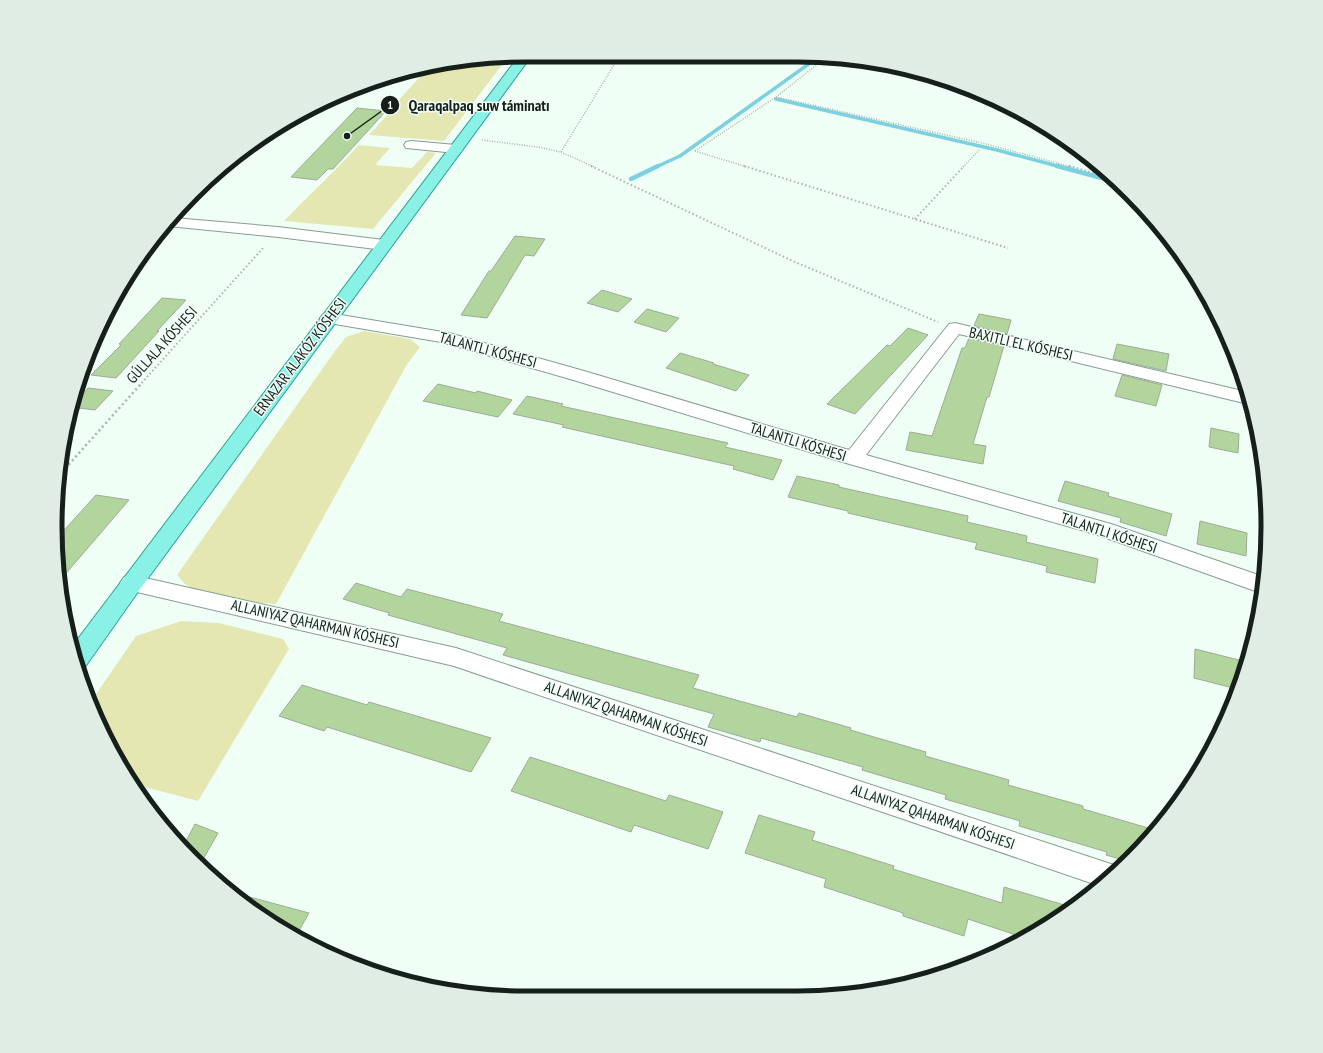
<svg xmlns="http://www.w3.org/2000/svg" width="1323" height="1053" font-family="'PT Sans Narrow',sans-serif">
	<rect width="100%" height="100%" fill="#f0fff6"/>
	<!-- green -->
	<path fill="#e5e7b2" d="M 508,57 L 444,141 L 369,135 L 397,104 L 395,104 L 428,68 Z
		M 359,145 L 390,148 L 375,165 L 412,168 L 427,152 L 436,153 L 373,229 L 284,221 C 309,195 335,171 359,145 Z
		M 364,331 L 410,339 L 420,347 L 406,366 L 276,604 L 246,602 L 196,591 L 185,584 L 177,575 L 335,351 L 346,337 Z
		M 181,621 L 219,623 L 283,639 L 289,649 L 198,801 L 141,786 L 138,790 L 118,762 L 92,700 L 136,636 Z"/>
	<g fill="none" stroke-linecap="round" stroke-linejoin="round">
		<!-- stream-far1 -->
		<path stroke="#7bd1e0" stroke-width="3.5" d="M 776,99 L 997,150 L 1061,167
			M 656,167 L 680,156 L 820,56"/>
		<!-- stream -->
		<path stroke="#7bd1e0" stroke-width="4.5" d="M 1057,166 L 1117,182
			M 631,179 L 658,166"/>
	</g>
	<!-- building -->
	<path fill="#b1d59c" stroke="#9eab97" d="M 357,108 L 386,111 L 333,169 L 328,169 L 317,180 L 291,177 Z
		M 515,236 L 545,239 L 534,256 L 525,255 L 487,318 L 461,315 L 489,271 L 491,271 Z
		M 602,290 L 632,299 L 618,312 L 587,303 Z
		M 162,298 L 186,300 L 157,331 L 159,331 L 116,378 L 91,375 L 121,345 L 119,344 Z
		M 647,309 L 679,318 L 666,332 L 634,322 Z
		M 979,314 L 1011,320 L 1007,334 L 974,326 Z
		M 908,328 L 928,335 L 855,414 L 827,404 L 887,345 L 890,346 Z
		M 969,338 L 1004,346 L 989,397 L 987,397 L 973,444 L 986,446 L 983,464 L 906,450 L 910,432 L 932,436 L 962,348 L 965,348 Z
		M 1117,344 L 1169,354 L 1166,371 L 1113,359 Z
		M 680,353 L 714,363 L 713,364 L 749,375 L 736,391 L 666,368 Z
		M 1122,375 L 1162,385 L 1156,406 L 1115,396 Z
		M 438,384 L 476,393 L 477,391 L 512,400 L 498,417 L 423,401 Z
		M 88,388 L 113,391 L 95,410 L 71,407 Z
		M 527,396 L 563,404 L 561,406 L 728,443 L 725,447 L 782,460 L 773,480 L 733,469 L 734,466 L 562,427 L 564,425 L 513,414 Z
		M 1211,428 L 1239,434 L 1238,453 L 1209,447 Z
		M 797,476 L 839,485 L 839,487 L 968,516 L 967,522 L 1027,536 L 1026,542 L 1098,559 L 1095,583 L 1046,572 L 1047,566 L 975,549 L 977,543 L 848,513 L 848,511 L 788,497 Z
		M 1065,481 L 1109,493 L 1108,496 L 1172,514 L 1166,536 L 1120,522 L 1121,518 L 1058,501 Z
		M 96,495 L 129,500 L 62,578 L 57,538 Z
		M 1200,521 L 1247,533 L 1246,556 L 1197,544 Z
		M 356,583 L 401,597 L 407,589 L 503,614 L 499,621 L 699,675 L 693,688 L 797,717 L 799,713 L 851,728 L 850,730 L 926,752 L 925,756 L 1009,780 L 1008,785 L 1083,806 L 1083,809 L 1155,830 L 1127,861 L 1106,855 L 1107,852 L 1019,826 L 1020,821 L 945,799 L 946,795 L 862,770 L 863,767 L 761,738 L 760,742 L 708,727 L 714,714 L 503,655 L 507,648 L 388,615 L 389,613 L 343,599 Z
		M 1195,649 L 1247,662 L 1237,689 L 1194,678 Z
		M 302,685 L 367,705 L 369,702 L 491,738 L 471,772 L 327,727 L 324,731 L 279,716 Z
		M 530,757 L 666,801 L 669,795 L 723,812 L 708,849 L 634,825 L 631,832 L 511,791 Z
		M 759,815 L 815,832 L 812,840 L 894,866 L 893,869 L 1002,903 L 1004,887 L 1071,907 L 1032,935 L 1025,938 L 968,919 L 964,936 L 903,916 L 903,913 L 824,887 L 826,879 L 745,853 Z
		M 195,824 L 218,833 L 201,863 L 183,847 Z
		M 235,893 L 309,913 L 296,936 L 264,918 Z"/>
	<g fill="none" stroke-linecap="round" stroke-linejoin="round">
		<!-- minor casing -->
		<g stroke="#869d8f" stroke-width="2">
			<path id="minor" d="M 411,141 L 456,145 L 461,146 L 463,149 L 461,152 L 456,153 L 406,148 L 404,145 L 406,142 Z
				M 174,218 L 278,227 L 384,240 L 390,242 L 392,245 L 390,248 L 384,250 L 278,237 L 168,226 Z
				M 329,313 L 449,333 L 584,371 L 849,450 L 949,324 L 955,323 L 1247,392 L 1250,403 L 1248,404 L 959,334 L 866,455 L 1111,524 L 1264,577 L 1261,593 L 1095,534 L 846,463 L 570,379 L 441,342 L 323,322 L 320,318 L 323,314 Z
				M 132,575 L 456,648 L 1120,867 L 1100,886 L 454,666 L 124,589 L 120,583 L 124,577 Z"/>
		</g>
		<!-- major casing -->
		<g stroke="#2fa194" stroke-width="2">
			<path id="major" d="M 532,55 L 140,589 L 85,667 L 79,668 L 71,648 L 519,56 Z"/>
		</g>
		<!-- path-far2 -->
		<path stroke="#a7b4ad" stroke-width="1.5" stroke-dasharray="1 1.5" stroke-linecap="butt" d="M 776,97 L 986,144 L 1072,167
			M 482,140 L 538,147 L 561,152 L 594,167
			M 695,151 L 747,167
			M 695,151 L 776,97 L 828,56
			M 561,152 L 620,55
			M 963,167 L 979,150"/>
		<!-- path-far1 -->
		<path stroke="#a7b4ad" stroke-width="2" stroke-dasharray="1.5 2.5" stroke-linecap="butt" d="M 591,166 L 795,262 L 938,322
			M 744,166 L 1008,248
			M 1069,166 L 1113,178
			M 915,219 L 964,166
			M 139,386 L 264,247"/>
		<!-- path -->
		<path stroke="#a7b4ad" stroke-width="2.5" stroke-dasharray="2 3" stroke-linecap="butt" d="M 62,472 L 140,385"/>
		<!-- minor -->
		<use href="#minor" fill="#fff" fill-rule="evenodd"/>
		<!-- major -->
		<use href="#major" fill="#8af1e6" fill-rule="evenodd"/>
	</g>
	<g text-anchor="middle" stroke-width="3" stroke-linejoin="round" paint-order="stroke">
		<!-- street labels -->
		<g font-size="15" fill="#161f1a" stroke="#f0fff6">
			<text transform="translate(1021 344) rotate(13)" y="5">BAXITLI EL KÓSHESI</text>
			<text transform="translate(162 345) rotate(-48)" y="5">GÚLLALA KÓSHESI</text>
			<text transform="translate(488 350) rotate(15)" y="5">TALANTLI KÓSHESI</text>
			<text transform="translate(300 357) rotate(-53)" y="5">ERNAZAR ALAKÓZ KÓSHESI</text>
			<text transform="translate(798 442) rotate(17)" y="5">TALANTLI KÓSHESI</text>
			<text transform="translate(1109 533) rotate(18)" y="5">TALANTLI KÓSHESI</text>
			<text transform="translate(315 624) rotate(13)" y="5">ALLANIYAZ QAHARMAN KÓSHESI</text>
			<text transform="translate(626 714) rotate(19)" y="5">ALLANIYAZ QAHARMAN KÓSHESI</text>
			<text transform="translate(933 817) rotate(19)" y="5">ALLANIYAZ QAHARMAN KÓSHESI</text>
		</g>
	</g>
	<!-- crop -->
	<path d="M0 0H1323V1053H0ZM526 62H797A464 464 0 0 1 1261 526V527A464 464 0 0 1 797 991H526A464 464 0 0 1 62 527V526A464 464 0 0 1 526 62Z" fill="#dfede4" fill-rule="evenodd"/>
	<path fill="none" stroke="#161f1a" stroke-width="5" d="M526 62H797A464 464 0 0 1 1261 526V527A464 464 0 0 1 797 991H526A464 464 0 0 1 62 527V526A464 464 0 0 1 526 62Z"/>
	<!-- callouts -->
	<path fill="none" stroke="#161f1a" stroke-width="1.5" d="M347 136L390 105"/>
	<g fill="#161f1a" stroke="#f0fff6" stroke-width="1.5">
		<circle cx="347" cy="136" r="4"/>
		<circle cx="390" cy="105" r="10"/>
	</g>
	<g font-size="12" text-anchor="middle" font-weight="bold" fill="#fff">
		<text x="390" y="109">1</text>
	</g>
	<g font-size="16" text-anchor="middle" font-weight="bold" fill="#161f1a" stroke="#f0fff6" stroke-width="3" stroke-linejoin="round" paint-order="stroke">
		<text x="479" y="111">Qaraqalpaq suw táminatı</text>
	</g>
</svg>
